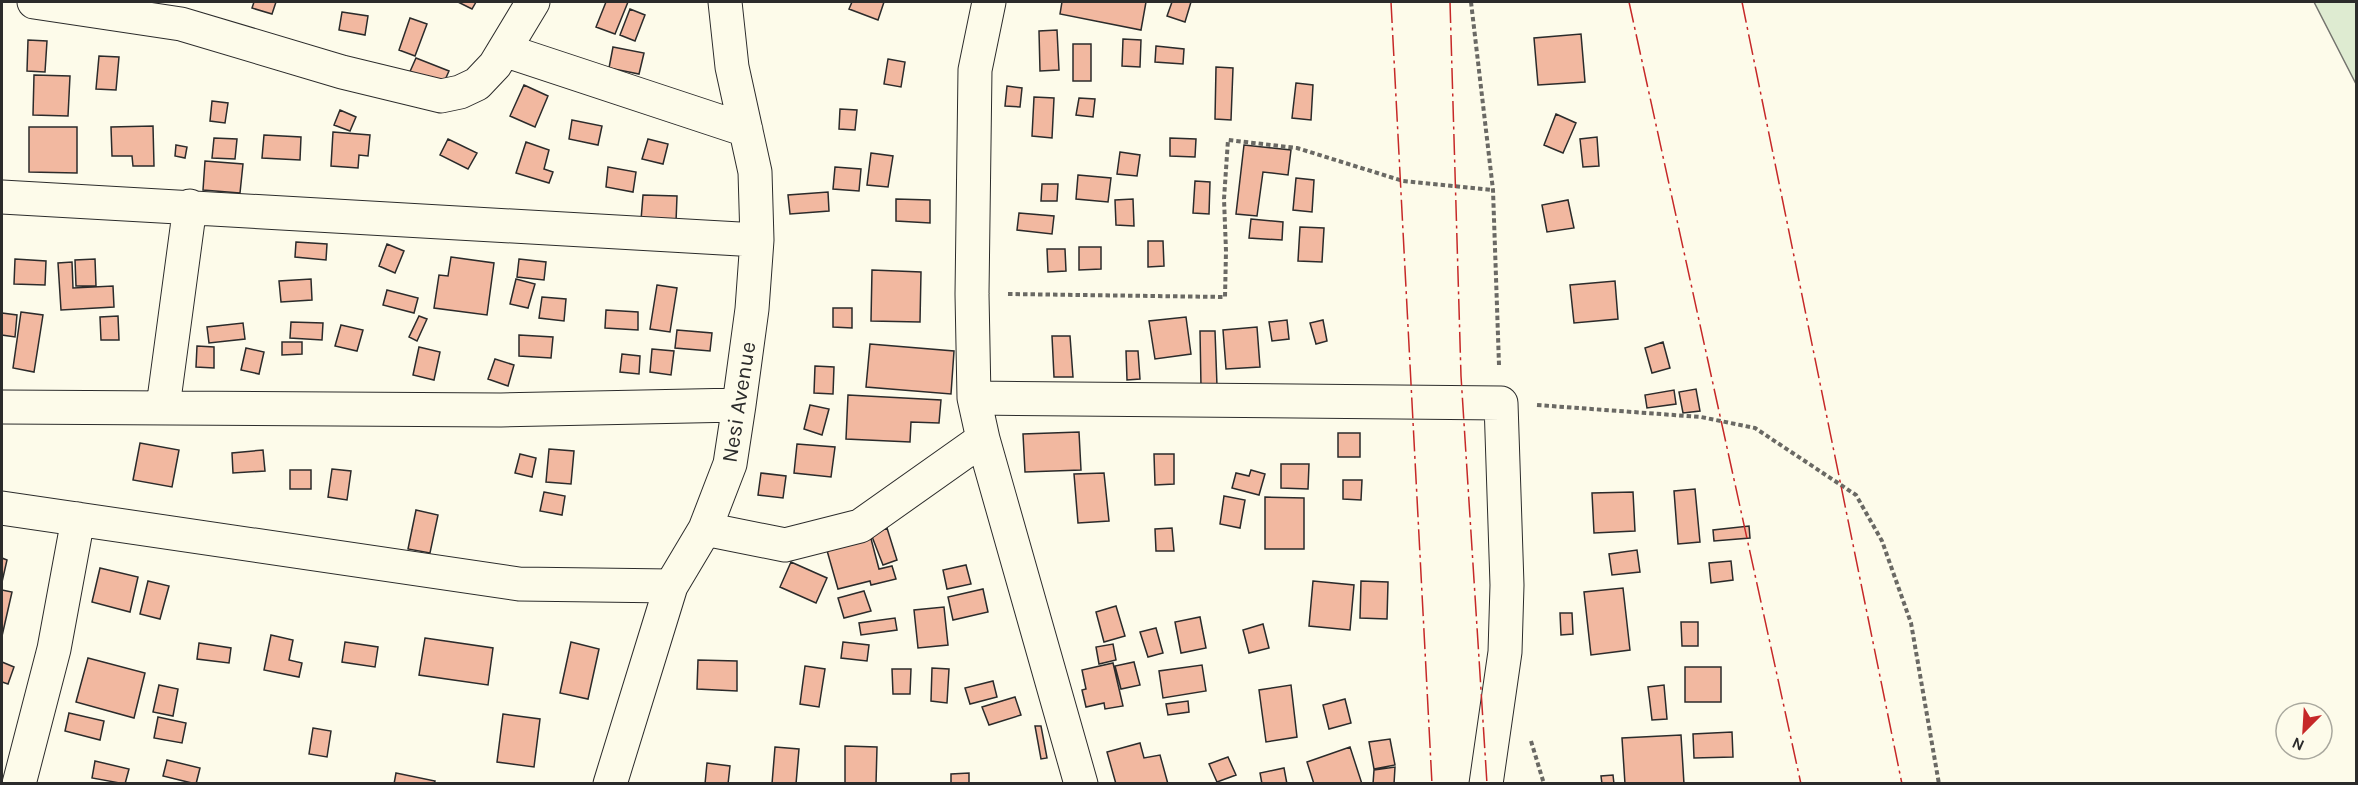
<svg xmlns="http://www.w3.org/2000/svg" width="2358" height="785" font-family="Karla,sans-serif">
	<rect width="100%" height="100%" fill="#fdfbea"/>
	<!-- green -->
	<path fill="#deebd1" stroke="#74746e" stroke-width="1.5" d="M 2314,2 L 2356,2 L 2356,84 Z"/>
	<!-- building -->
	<path fill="#f2b8a0" stroke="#2b2b2b" stroke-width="1.5" d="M 254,2 L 276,2 L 272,14 L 252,8 Z
		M 458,2 L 476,2 L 472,9 Z
		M 606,2 L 628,2 L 615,34 L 596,27 Z
		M 852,2 L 884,2 L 878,20 L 849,9 Z
		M 1062,2 L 1146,2 L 1141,30 L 1060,14 Z
		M 1172,2 L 1191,2 L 1185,22 L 1167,16 Z
		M 630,9 L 645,15 L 635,41 L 620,35 Z
		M 342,12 L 368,16 L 365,35 L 339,30 Z
		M 410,18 L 427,24 L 415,56 L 399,50 Z
		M 1057,30 L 1059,70 L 1040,71 L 1039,31 Z
		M 1581,34 L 1585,82 L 1538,85 L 1534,38 Z
		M 1123,39 L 1141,40 L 1140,67 L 1122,66 Z
		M 28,40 L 47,41 L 45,72 L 27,71 Z
		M 1073,44 L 1091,44 L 1091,81 L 1073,81 Z
		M 1156,46 L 1184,49 L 1183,64 L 1155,62 Z
		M 613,47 L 644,53 L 639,74 L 609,68 Z
		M 99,56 L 119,57 L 116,90 L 96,89 Z
		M 416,58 L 449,71 L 441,89 L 408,76 Z
		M 888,59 L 905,62 L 901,87 L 884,84 Z
		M 1216,67 L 1233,68 L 1231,120 L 1215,119 Z
		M 34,75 L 70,76 L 68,116 L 33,115 Z
		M 1296,83 L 1313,85 L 1311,120 L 1292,118 Z
		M 524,85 L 548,96 L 535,127 L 510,116 Z
		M 1007,86 L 1022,88 L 1020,107 L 1005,106 Z
		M 1034,97 L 1054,98 L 1052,138 L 1032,136 Z
		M 1079,98 L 1095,99 L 1093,117 L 1076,115 Z
		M 212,101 L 228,103 L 225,123 L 210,121 Z
		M 840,109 L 857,110 L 855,130 L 839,129 Z
		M 340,110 L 356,117 L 350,131 L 334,125 Z
		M 1556,114 L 1576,123 L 1563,153 L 1544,145 Z
		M 572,120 L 602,126 L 598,145 L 569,139 Z
		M 153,126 L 154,166 L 133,166 L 132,156 L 112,156 L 111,127 Z
		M 29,127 L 77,127 L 77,173 L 29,172 Z
		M 333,132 L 370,135 L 368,156 L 359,155 L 358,168 L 331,166 Z
		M 264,135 L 301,137 L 300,160 L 262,158 Z
		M 1597,137 L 1599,166 L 1583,167 L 1580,139 Z
		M 214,138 L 237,139 L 235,159 L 212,158 Z
		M 1170,138 L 1196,139 L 1195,157 L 1170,156 Z
		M 448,139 L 477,153 L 468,169 L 440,155 Z
		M 648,139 L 668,144 L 663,164 L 642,159 Z
		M 526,142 L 549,150 L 544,169 L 553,172 L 549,183 L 516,173 Z
		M 176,145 L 187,147 L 185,158 L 175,156 Z
		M 1244,145 L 1291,150 L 1288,175 L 1263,172 L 1257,216 L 1236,214 Z
		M 1120,152 L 1140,155 L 1137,176 L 1117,174 Z
		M 871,153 L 893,156 L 888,187 L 867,185 Z
		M 205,161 L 243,164 L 240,193 L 203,190 Z
		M 608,167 L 636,172 L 633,192 L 606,187 Z
		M 835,167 L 861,169 L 859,191 L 833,189 Z
		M 1078,175 L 1111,178 L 1108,202 L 1076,199 Z
		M 1296,178 L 1314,180 L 1312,212 L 1293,210 Z
		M 1195,181 L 1210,182 L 1209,214 L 1193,213 Z
		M 1042,184 L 1058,184 L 1057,201 L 1041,201 Z
		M 828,192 L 829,211 L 790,214 L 788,195 Z
		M 643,195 L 677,196 L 676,222 L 641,220 Z
		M 896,199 L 930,200 L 930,223 L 896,221 Z
		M 1133,199 L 1134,226 L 1116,225 L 1115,200 Z
		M 1568,200 L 1574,228 L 1547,232 L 1542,205 Z
		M 1019,213 L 1054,216 L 1052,234 L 1017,230 Z
		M 1251,219 L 1283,222 L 1282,240 L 1249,238 Z
		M 1300,227 L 1324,228 L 1322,262 L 1298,261 Z
		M 1148,241 L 1163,241 L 1164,266 L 1148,267 Z
		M 296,242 L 327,244 L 326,260 L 295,257 Z
		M 387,244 L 404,251 L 395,273 L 379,266 Z
		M 1079,247 L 1101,247 L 1101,269 L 1079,270 Z
		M 1047,249 L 1065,249 L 1066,271 L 1048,272 Z
		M 451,257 L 494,263 L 487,315 L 434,308 L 439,275 L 448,276 Z
		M 15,259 L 46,261 L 45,285 L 14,284 Z
		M 95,259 L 96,286 L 76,286 L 75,260 Z
		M 519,259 L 546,262 L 544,280 L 517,277 Z
		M 72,262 L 73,288 L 113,286 L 114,307 L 61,310 L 58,263 Z
		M 872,270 L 921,272 L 920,322 L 871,321 Z
		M 311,279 L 312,300 L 281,302 L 279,281 Z
		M 516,279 L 535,284 L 528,308 L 510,304 Z
		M 1615,281 L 1618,319 L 1574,323 L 1570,285 Z
		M 657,285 L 677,288 L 670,332 L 650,329 Z
		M 387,290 L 418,298 L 414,313 L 383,305 Z
		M 542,297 L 566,299 L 564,321 L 539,318 Z
		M 833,308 L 852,308 L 852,328 L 833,327 Z
		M 606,310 L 638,312 L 638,330 L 605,328 Z
		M 21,312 L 43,315 L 34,372 L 13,368 Z
		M 2,313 L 17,315 L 15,337 L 2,335 Z
		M 118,316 L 119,340 L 101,340 L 100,317 Z
		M 419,316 L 427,319 L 417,341 L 409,337 Z
		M 1186,317 L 1191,354 L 1155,359 L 1149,321 Z
		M 1287,320 L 1289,339 L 1272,341 L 1269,322 Z
		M 1323,320 L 1327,341 L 1316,344 L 1310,323 Z
		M 291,322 L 323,323 L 322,340 L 290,338 Z
		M 243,323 L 245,339 L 209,343 L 207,327 Z
		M 341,325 L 363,330 L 357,351 L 335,346 Z
		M 1257,327 L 1260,367 L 1226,369 L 1223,330 Z
		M 677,330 L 712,333 L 710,351 L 675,348 Z
		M 1200,331 L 1215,331 L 1217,386 L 1201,387 Z
		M 519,335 L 553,337 L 551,358 L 519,356 Z
		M 1052,336 L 1070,336 L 1073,377 L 1054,377 Z
		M 282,342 L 302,342 L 302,354 L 282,355 Z
		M 1663,342 L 1670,368 L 1652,373 L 1645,348 Z
		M 870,344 L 954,351 L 951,394 L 866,387 Z
		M 197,346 L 214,347 L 214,368 L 196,367 Z
		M 419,347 L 440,352 L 434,380 L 413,375 Z
		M 246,348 L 264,352 L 259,374 L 241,370 Z
		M 652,349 L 674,351 L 671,375 L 650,372 Z
		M 1126,351 L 1138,351 L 1140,379 L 1127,380 Z
		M 622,354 L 640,356 L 639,374 L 620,372 Z
		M 495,359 L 514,365 L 508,386 L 488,379 Z
		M 815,366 L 834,367 L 833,394 L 814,393 Z
		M 1696,389 L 1700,411 L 1683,413 L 1679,392 Z
		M 1674,390 L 1676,404 L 1647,408 L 1645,395 Z
		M 848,395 L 941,400 L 939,423 L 911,422 L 910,442 L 846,439 Z
		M 810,405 L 829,409 L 822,435 L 804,429 Z
		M 1079,432 L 1081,470 L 1025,472 L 1023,434 Z
		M 1338,433 L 1360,433 L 1360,457 L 1338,457 Z
		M 140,443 L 179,450 L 172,487 L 133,480 Z
		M 797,444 L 835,447 L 831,477 L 794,473 Z
		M 549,449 L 574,451 L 571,484 L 546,482 Z
		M 263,450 L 265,471 L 233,473 L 232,453 Z
		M 520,454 L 536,458 L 532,477 L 515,473 Z
		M 1154,454 L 1174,454 L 1174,484 L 1155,485 Z
		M 1281,464 L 1309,464 L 1308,489 L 1281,488 Z
		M 332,469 L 351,471 L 347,500 L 328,497 Z
		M 290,470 L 311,470 L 311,489 L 290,489 Z
		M 1251,470 L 1265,474 L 1259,495 L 1232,488 L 1236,473 L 1249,476 Z
		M 761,473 L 786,476 L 783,498 L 758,495 Z
		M 1104,473 L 1109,521 L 1078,523 L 1074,474 Z
		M 1343,480 L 1362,480 L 1361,500 L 1343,499 Z
		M 1695,489 L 1700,542 L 1678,544 L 1674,491 Z
		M 544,492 L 565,496 L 562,515 L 540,511 Z
		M 1633,492 L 1635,531 L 1594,533 L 1592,493 Z
		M 1224,496 L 1245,500 L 1240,528 L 1220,524 Z
		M 1265,497 L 1304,498 L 1304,549 L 1265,549 Z
		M 416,510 L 438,515 L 430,553 L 408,549 Z
		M 1749,526 L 1750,538 L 1714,541 L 1713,530 Z
		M 887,528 L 897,560 L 883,565 L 871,534 Z
		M 1172,528 L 1174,551 L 1156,551 L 1155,529 Z
		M 870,535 L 879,569 L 892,566 L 896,579 L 871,585 L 870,581 L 838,589 L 826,547 Z
		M 1637,550 L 1640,572 L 1612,575 L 1609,554 Z
		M 2,558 L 7,560 L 2,582 Z
		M 1731,561 L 1733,580 L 1711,583 L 1709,563 Z
		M 791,562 L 827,578 L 816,603 L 780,587 Z
		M 966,565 L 971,584 L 947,589 L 943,570 Z
		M 100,568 L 138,577 L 130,612 L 92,602 Z
		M 148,581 L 169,586 L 160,619 L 140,614 Z
		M 1313,581 L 1354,585 L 1350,630 L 1309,626 Z
		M 1361,581 L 1388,582 L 1387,619 L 1360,618 Z
		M 1623,588 L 1630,650 L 1591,655 L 1584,592 Z
		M 983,589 L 988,612 L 953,620 L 948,597 Z
		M 2,590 L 12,592 L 2,636 Z
		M 864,591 L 871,611 L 844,618 L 838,598 Z
		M 1116,606 L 1125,636 L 1104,642 L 1096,612 Z
		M 944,607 L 948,645 L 918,648 L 914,610 Z
		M 1560,613 L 1572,613 L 1573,634 L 1561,635 Z
		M 1200,617 L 1206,648 L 1181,653 L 1175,622 Z
		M 895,618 L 897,630 L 861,635 L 859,623 Z
		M 1681,622 L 1698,622 L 1698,646 L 1682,646 Z
		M 1263,624 L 1269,648 L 1249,653 L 1243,630 Z
		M 1156,628 L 1163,653 L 1148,657 L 1140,632 Z
		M 271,635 L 293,640 L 289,660 L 302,663 L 299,677 L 264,670 Z
		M 425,638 L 493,648 L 488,685 L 419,675 Z
		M 345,642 L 378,647 L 375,667 L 342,662 Z
		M 571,642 L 599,649 L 588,699 L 560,693 Z
		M 843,642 L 869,645 L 867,661 L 841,658 Z
		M 199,643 L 231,648 L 229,663 L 197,659 Z
		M 1113,644 L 1116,660 L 1099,664 L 1096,647 Z
		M 88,658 L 145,673 L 134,718 L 76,702 Z
		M 698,660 L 737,661 L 737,691 L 697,689 Z
		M 2,662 L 14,667 L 8,684 L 2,682 Z
		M 1134,662 L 1140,685 L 1121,689 L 1115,666 Z
		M 1113,663 L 1123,706 L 1105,709 L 1104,703 L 1086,707 L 1082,690 L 1086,689 L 1082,670 Z
		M 1202,665 L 1206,691 L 1163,698 L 1159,671 Z
		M 805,666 L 825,669 L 819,707 L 800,704 Z
		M 1685,667 L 1721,667 L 1721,702 L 1685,702 Z
		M 932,668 L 949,669 L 947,703 L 931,701 Z
		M 892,669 L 911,669 L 910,694 L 893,694 Z
		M 993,681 L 997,697 L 970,704 L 965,688 Z
		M 159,685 L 178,689 L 173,716 L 153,712 Z
		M 1291,685 L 1297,737 L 1266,742 L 1259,690 Z
		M 1664,685 L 1667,719 L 1652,720 L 1648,687 Z
		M 1015,697 L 1021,715 L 989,725 L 982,707 Z
		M 1345,699 L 1351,723 L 1329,729 L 1323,705 Z
		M 1188,701 L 1189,712 L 1168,715 L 1166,704 Z
		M 69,713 L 104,721 L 100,740 L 65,731 Z
		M 503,714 L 540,719 L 534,767 L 497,762 Z
		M 158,717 L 186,723 L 182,743 L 154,738 Z
		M 1035,726 L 1041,726 L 1047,758 L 1041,759 Z
		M 313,728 L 331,731 L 327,757 L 309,754 Z
		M 1732,732 L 1733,757 L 1694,758 L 1693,734 Z
		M 1681,735 L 1684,784 L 1625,784 L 1622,738 Z
		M 1390,739 L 1395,765 L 1374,769 L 1369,742 Z
		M 1140,743 L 1144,758 L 1160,755 L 1168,784 L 1116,784 L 1107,752 Z
		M 845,746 L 877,747 L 876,784 L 845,784 Z
		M 775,747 L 799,749 L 796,784 L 772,784 Z
		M 1350,747 L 1362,784 L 1314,784 L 1307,762 Z
		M 1228,757 L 1236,775 L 1217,782 L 1209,764 Z
		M 167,760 L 200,768 L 196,784 L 163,776 Z
		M 95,761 L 129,769 L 125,784 L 92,778 Z
		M 707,763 L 730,766 L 728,784 L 705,784 Z
		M 1395,767 L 1394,784 L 1373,784 L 1374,770 Z
		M 1284,768 L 1287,784 L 1262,784 L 1260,773 Z
		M 396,773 L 435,781 L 434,784 L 394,784 Z
		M 969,773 L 969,784 L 951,784 L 951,774 Z
		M 1613,775 L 1614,784 L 1602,784 L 1601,776 Z"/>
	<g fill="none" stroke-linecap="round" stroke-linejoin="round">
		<!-- street casing -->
		<g stroke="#2b2b2b" stroke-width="35">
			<path id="street" d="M 34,2 L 181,24 L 342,72 L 441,96 L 460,92 L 477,84 L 495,65 L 533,2
				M 989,2 L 975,70 L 972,294 L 974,398 L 983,439 L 1081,784
				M 504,50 L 746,130
				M 2,197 L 757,240
				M 974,398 L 1501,403 L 1507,585 L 1505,652 L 1486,784
				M 2,407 L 501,410 L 739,405
				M 163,407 L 190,206
				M 2,508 L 519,584 L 671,586
				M 705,529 L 785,545 L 860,526 L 983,439
				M 19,784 L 54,649 L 78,519
				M 610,784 L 671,586 L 705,529 L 730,464 L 739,405 L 752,309 L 757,240 L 755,172 L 732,67 L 725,2"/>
		</g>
		<!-- path -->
		<path stroke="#6a6964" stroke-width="4" stroke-dasharray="4.5 3" stroke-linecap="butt" d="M 1471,2 L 1493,190 L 1499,365
			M 1008,294 L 1225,297 L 1226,251 L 1224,199 L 1228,140 L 1297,148 L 1403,181 L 1493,190
			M 1537,405 L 1701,417 L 1755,428 L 1856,495 L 1882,541 L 1911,623 L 1939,784
			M 1531,741 L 1544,784"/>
		<!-- street -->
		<use href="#street" stroke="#fdfbea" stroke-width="33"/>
		<!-- power -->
		<path stroke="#c62828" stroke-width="1.5" stroke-dasharray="21 4.5 3 4.5" stroke-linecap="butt" d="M 1391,2 L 1432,784
			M 1450,2 L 1461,376 L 1487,784
			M 1629,2 L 1801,784
			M 1742,2 L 1902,784"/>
	</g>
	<g text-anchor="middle" stroke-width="4.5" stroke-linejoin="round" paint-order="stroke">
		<!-- street labels -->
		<g font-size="22" fill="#2b2b2b" stroke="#fdfbea">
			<text transform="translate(738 402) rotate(-81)" y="8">Nesi Avenue</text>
		</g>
	</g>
	<!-- border -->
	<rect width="2358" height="785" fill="none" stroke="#2b2b2b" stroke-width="6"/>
	<!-- north arrow -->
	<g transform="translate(2304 731) rotate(204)"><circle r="28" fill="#fdfbea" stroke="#a9a89e" stroke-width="1.5"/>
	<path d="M0-4.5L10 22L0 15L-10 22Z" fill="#c62828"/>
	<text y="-9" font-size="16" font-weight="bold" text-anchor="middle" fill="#2b2b2b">N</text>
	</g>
</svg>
